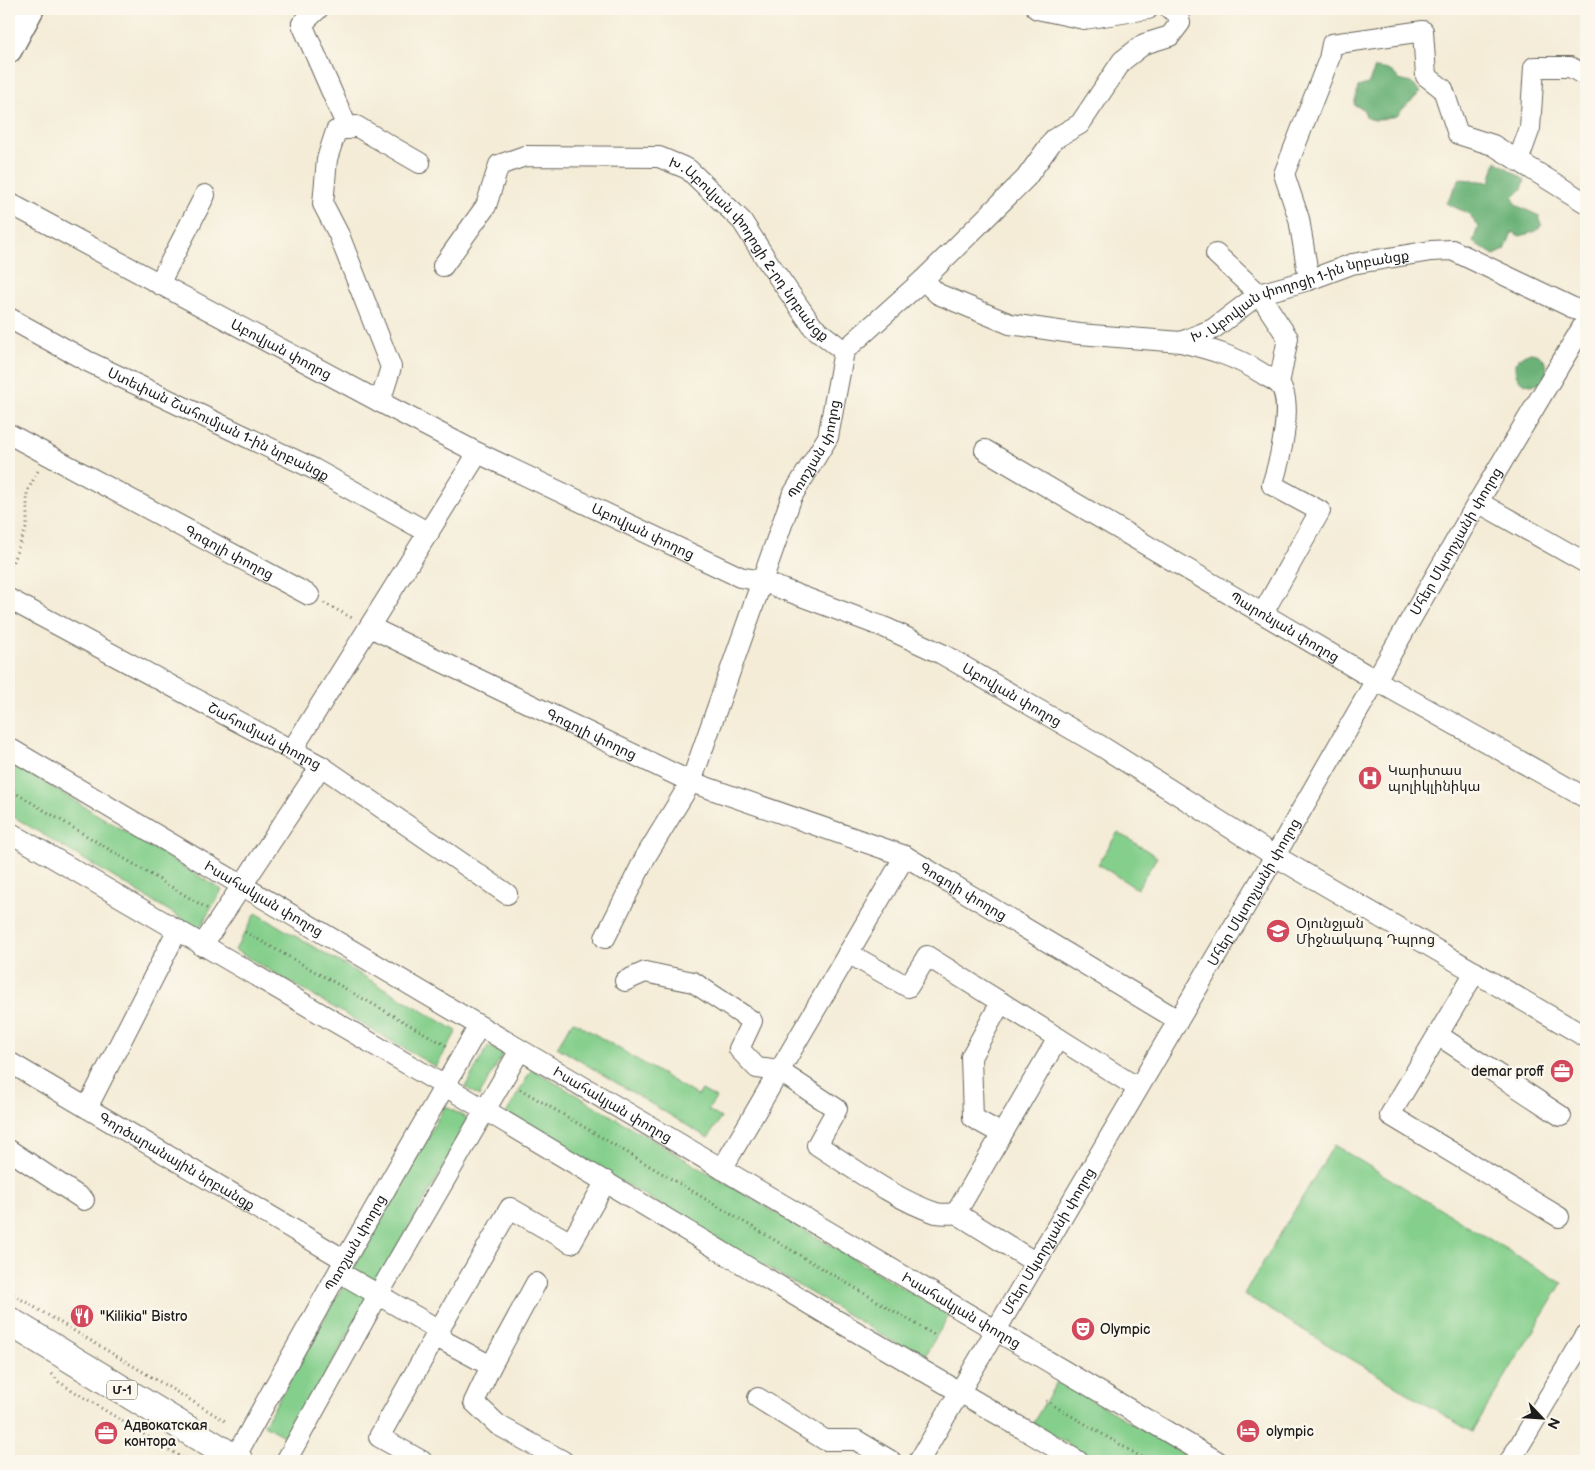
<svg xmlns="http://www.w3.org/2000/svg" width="1595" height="1470" font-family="'Balsamiq Sans','Noto Sans Armenian',sans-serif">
	<rect width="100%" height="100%" fill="#fbf7ec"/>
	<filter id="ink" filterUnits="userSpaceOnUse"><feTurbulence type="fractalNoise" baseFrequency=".02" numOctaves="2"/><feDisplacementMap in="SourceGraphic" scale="10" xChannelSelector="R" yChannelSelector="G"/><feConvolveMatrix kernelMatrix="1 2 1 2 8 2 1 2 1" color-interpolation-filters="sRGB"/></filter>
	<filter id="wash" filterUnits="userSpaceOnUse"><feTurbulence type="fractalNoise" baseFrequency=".0096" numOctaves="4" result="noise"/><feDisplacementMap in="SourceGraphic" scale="20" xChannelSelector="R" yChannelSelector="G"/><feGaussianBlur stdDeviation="1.12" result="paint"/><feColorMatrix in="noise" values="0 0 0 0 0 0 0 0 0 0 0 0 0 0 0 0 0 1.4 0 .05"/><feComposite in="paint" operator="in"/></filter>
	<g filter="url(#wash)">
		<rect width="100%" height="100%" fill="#f4ecd7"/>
		<!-- green -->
		<path fill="#85cf8c" stroke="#507654" d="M 9,761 L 222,890 L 199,929 L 9,814 Z
			M 1118,832 L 1157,857 L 1137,889 L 1098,864 Z
			M 256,913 L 457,1031 L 436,1067 L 235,950 Z
			M 573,1021 L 698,1096 L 702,1090 L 716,1098 L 708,1110 L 721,1118 L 708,1138 L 557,1047 Z
			M 488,1046 L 503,1054 L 479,1096 L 465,1087 Z
			M 532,1069 L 949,1315 L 923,1359 L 506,1114 Z
			M 445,1106 L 470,1120 L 289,1439 L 264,1425 Z
			M 1334,1145 L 1562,1283 L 1472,1432 L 1244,1294 Z
			M 1058,1380 L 1195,1461 L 1096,1461 L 1033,1423 Z"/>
		<!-- forest -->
		<path fill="#6cb278" stroke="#44674a" d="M 1375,68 C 1387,69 1393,70 1399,80 L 1411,83 L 1421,92 C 1412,101 1405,105 1397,116 L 1375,120 L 1367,118 L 1363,109 L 1354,105 L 1358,87 L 1368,84 Z
			M 1496,161 L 1525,180 L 1522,189 L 1513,198 L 1516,205 L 1539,216 L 1542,225 L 1534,232 L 1520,236 L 1512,232 L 1505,250 L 1494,255 L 1473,242 L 1478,227 L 1469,214 L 1446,203 L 1460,179 L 1490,182 Z
			M1515 369a16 16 0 1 1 32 0a16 16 0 1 1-32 0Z"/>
	</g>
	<g filter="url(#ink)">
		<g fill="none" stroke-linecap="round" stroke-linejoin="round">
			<!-- minor casing -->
			<g stroke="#68655d" stroke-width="22">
				<g id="minor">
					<path d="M 318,9 L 302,24 L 348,129"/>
					<path d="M 1037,9 L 1084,19 L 1148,9"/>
					<path d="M 1518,161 L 1530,128 L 1534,67 L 1570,67 L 1586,76"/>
					<path id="s1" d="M 9,203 L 380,402 L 478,453 L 740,577 L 761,581 L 886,628 L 942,654 L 1101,746 L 1275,856 L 1586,1037"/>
					<path d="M 1216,254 L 1259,294 L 1288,338 L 1279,384"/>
					<path id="s2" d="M 443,266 L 486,206 L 499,165 L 525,156 L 659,157 L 688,169 L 742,221 L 766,259 L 813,327 L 844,351"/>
					<path id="s3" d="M 923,280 L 938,294 L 1010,324 L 1079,334 L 1181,342 L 1213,329 L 1259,294 L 1309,280 L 1352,264 L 1431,251 L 1452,250 L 1586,314"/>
					<path d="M 1309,280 L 1299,219 L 1284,174 L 1329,59 L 1332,44 L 1423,31 L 1426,76 L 1443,89 L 1458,134 L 1493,145 L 1586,203"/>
					<path d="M 159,284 L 205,195"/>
					<path id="s4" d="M 9,318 L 87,361 L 314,469 L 429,533"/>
					<path d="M 1181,342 C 1213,350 1235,356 1263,374 C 1267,377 1275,380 1279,384 C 1295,401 1279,464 1272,485 L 1320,511 L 1263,613"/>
					<path d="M 380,402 L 391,367 L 339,235 L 323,204 L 327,159 L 336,131 L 356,126 L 420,163"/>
					<path id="s5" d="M 9,434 L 309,595"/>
					<path id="s6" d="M 985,450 L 1377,681 L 1586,798"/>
					<path d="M 1478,502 L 1586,563"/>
					<path id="s7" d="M 9,599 L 321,766 L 507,894"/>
					<path id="s8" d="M 370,627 L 691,782 L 905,856 L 1178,1020"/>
					<path id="s9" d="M 9,748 L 1217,1461"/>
					<path d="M 292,750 L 478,453"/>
					<path d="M 9,832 L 445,1086 L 831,1317 L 1078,1461"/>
					<path id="s10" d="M 605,938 L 646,856 L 691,782 L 792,496 L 828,437 L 844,351 L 923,280 L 1026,178 L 1054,139 L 1080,124 L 1122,61 L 1144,44 L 1170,36 L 1180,23 L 1177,12 L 1170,9"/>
					<path d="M 202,946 L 321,766"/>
					<path d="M 848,953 L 908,987 L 927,956 L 1058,1038"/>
					<path d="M 1475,972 L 1390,1115 L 1559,1217"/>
					<path d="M 625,981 L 645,972 L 693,982 L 752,1021 L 739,1049 L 757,1068 L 779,1071 L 837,1109 L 817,1145 C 853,1168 896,1200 936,1213 C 942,1214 949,1214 956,1213"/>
					<path d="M 1001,1002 L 971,1057 L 973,1118 L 1002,1134"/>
					<path d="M 1438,1035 L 1561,1116"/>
					<path id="s11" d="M 9,1062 L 345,1260"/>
					<path d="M 87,1108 L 177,931"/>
					<path d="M 9,1150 L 84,1200"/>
					<path d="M 722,1169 L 905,856"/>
					<path d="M 1036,1263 L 956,1213 L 1058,1038 L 1138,1088"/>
					<path d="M 339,1272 L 439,1330 L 510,1208 L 571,1243 L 606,1181"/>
					<path d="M 439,1330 L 444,1341 L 491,1366 L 474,1402 L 498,1425 L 563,1461"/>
					<path d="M 491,1366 L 536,1283"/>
					<path d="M 758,1398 L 825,1440 L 856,1440 L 891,1461"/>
					<path id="s12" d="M 233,1461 L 345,1260 L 479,1026"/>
					<path d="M 286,1461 L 378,1295 L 520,1050"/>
					<path d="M 422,1461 L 379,1437 L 439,1330"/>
					<path id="s13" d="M 919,1461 L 1275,856 L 1478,502 L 1586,321"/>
					<path d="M 1510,1461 L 1586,1335"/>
				</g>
			</g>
			<!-- major casing -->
			<g stroke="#68655d" stroke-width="28">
				<path id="major" d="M 9,50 L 31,9"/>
			</g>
			<!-- highway casing -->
			<g stroke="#68655d" stroke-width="30">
				<path id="highway" d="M 9,1321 L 239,1461"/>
			</g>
			<!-- path -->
			<path stroke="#68655d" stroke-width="3" stroke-dasharray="1 4" stroke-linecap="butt" d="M 9,571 L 27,526 L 27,492 L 39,469
				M 324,603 L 354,619
				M 9,789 L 208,909
				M 245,932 L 447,1046
				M 520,1089 L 936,1336
				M 9,1292 L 227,1422
				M 52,1374 L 59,1382 L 187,1461
				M 1046,1401 L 1148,1461"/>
			<!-- minor -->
			<use href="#minor" stroke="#fff" stroke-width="20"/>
			<!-- major -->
			<use href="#major" stroke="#fff" stroke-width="25"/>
			<!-- highway -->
			<use href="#highway" stroke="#fff" stroke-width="28"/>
		</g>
	</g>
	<!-- icons -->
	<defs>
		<g id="hospital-disc" transform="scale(1.25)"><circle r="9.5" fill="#d1495b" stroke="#fbf7ec"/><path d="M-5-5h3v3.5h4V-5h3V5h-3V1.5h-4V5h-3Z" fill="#fff"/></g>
		<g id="school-disc" transform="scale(1.25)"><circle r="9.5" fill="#d1495b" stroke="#fbf7ec"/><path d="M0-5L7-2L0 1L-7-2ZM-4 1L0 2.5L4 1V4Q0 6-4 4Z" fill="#fff"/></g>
		<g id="office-disc" transform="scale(1.25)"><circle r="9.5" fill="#d1495b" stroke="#fbf7ec"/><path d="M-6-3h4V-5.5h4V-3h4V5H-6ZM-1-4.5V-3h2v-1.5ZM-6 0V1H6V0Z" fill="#fff"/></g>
		<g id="restaurant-disc" transform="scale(1.25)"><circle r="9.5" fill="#d1495b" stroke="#fbf7ec"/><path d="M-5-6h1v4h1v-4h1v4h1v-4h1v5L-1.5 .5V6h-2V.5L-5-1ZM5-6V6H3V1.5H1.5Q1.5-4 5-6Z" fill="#fff"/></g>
		<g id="theatre-disc" transform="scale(1.25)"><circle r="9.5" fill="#d1495b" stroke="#fbf7ec"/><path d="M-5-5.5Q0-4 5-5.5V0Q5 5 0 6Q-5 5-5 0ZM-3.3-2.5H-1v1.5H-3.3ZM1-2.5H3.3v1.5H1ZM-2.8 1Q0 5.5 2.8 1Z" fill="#fff"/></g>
		<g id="hotel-disc" transform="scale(1.25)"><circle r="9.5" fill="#d1495b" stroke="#fbf7ec"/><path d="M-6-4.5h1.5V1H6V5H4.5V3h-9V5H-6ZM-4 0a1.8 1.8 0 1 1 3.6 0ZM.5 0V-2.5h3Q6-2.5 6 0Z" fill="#fff"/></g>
	</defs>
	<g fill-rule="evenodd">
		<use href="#hospital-disc" x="1370" y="778"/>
		<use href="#school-disc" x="1278" y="931"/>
		<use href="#office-disc" x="1562" y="1071"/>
		<use href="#restaurant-disc" x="82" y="1316"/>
		<use href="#theatre-disc" x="1083" y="1329"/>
		<use href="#hotel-disc" x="1248" y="1431"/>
		<use href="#office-disc" x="106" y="1433"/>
	</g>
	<g text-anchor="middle" stroke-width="5" stroke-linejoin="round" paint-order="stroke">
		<!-- shield labels -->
		<rect fill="#fbf7ec" stroke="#5f5e5a" stroke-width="1" x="107" y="1380.5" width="30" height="19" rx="4"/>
		<g font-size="12" font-weight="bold" fill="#1c1c1c">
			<text x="122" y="1394">Մ-1</text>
		</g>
		<!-- street labels -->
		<g font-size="14" fill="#1c1c1c" stroke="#fbf7ec">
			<text dy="5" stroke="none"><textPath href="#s2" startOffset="410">Խ․Աբովյան փողոցի 2-րդ նրբանցք</textPath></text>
			<text dy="5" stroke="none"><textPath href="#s3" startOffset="400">Խ․Աբովյան փողոցի 1-ին նրբանցք</textPath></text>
			<text dy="5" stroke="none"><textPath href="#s1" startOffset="309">Աբովյան փողոց</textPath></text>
			<text dy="5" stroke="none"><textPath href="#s4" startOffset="235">Ստեփան Շահումյան 1-ին նրբանցք</textPath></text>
			<text dy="5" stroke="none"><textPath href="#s10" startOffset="534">Պռոշյան փողոց</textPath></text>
			<text dy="5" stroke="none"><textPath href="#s1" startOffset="714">Աբովյան փողոց</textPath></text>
			<text dy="5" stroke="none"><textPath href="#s13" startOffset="1065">Մհեր Մկտրչյանի փողոց</textPath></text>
			<text dy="5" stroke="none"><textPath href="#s5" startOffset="250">Գոգոլի փողոց</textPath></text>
			<text dy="5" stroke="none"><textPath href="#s6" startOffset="348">Պարոնյան փողոց</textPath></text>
			<text dy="5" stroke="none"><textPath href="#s1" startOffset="1119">Աբովյան փողոց</textPath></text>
			<text dy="5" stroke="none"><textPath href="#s8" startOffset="246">Գոգոլի փողոց</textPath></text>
			<text dy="5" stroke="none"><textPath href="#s7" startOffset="290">Շահումյան փողոց</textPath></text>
			<text dy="5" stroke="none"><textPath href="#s8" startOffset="651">Գոգոլի փողոց</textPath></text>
			<text dy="5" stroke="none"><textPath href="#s13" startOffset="660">Մհեր Մկտրչյանի փողոց</textPath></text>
			<text dy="5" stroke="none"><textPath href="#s9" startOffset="296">Իսահակյան փողոց</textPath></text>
			<text dy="5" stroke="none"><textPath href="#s9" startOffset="701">Իսահակյան փողոց</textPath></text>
			<text dy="5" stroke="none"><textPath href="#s11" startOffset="195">Գործարանային նրբանցք</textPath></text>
			<text dy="5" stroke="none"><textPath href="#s13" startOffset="255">Մհեր Մկտրչյանի փողոց</textPath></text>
			<text dy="5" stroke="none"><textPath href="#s12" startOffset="250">Պռոշյան փողոց</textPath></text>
			<text dy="5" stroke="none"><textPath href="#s9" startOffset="1106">Իսահակյան փողոց</textPath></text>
		</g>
		<!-- poi labels -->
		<g font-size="14" fill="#1c1c1c" stroke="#fbf7ec" text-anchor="start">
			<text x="1388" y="775">Կարիտաս<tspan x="1388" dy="16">պոլիկլինիկա</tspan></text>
			<text x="1296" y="928">Օյունջյան<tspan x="1296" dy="16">Միջնակարգ Դպրոց</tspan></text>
			<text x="1544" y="1076" text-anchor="end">demar proff</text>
			<text x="100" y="1321">"Kilikia" Bistro</text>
			<text x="1100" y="1334">Olympic</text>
			<text x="124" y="1430">Адвокатская<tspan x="124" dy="16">контора</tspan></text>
			<text x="1266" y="1436">olympic</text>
		</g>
	</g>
	<!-- margin -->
	<rect width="1595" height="1470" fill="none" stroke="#fbf7ec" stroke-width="30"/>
	<!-- north arrow -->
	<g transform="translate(1542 1418) rotate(115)" stroke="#fbf7ec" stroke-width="4" paint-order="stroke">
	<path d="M0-4L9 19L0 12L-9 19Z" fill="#1c1c1c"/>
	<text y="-8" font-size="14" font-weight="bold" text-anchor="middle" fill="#1c1c1c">N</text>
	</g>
</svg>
